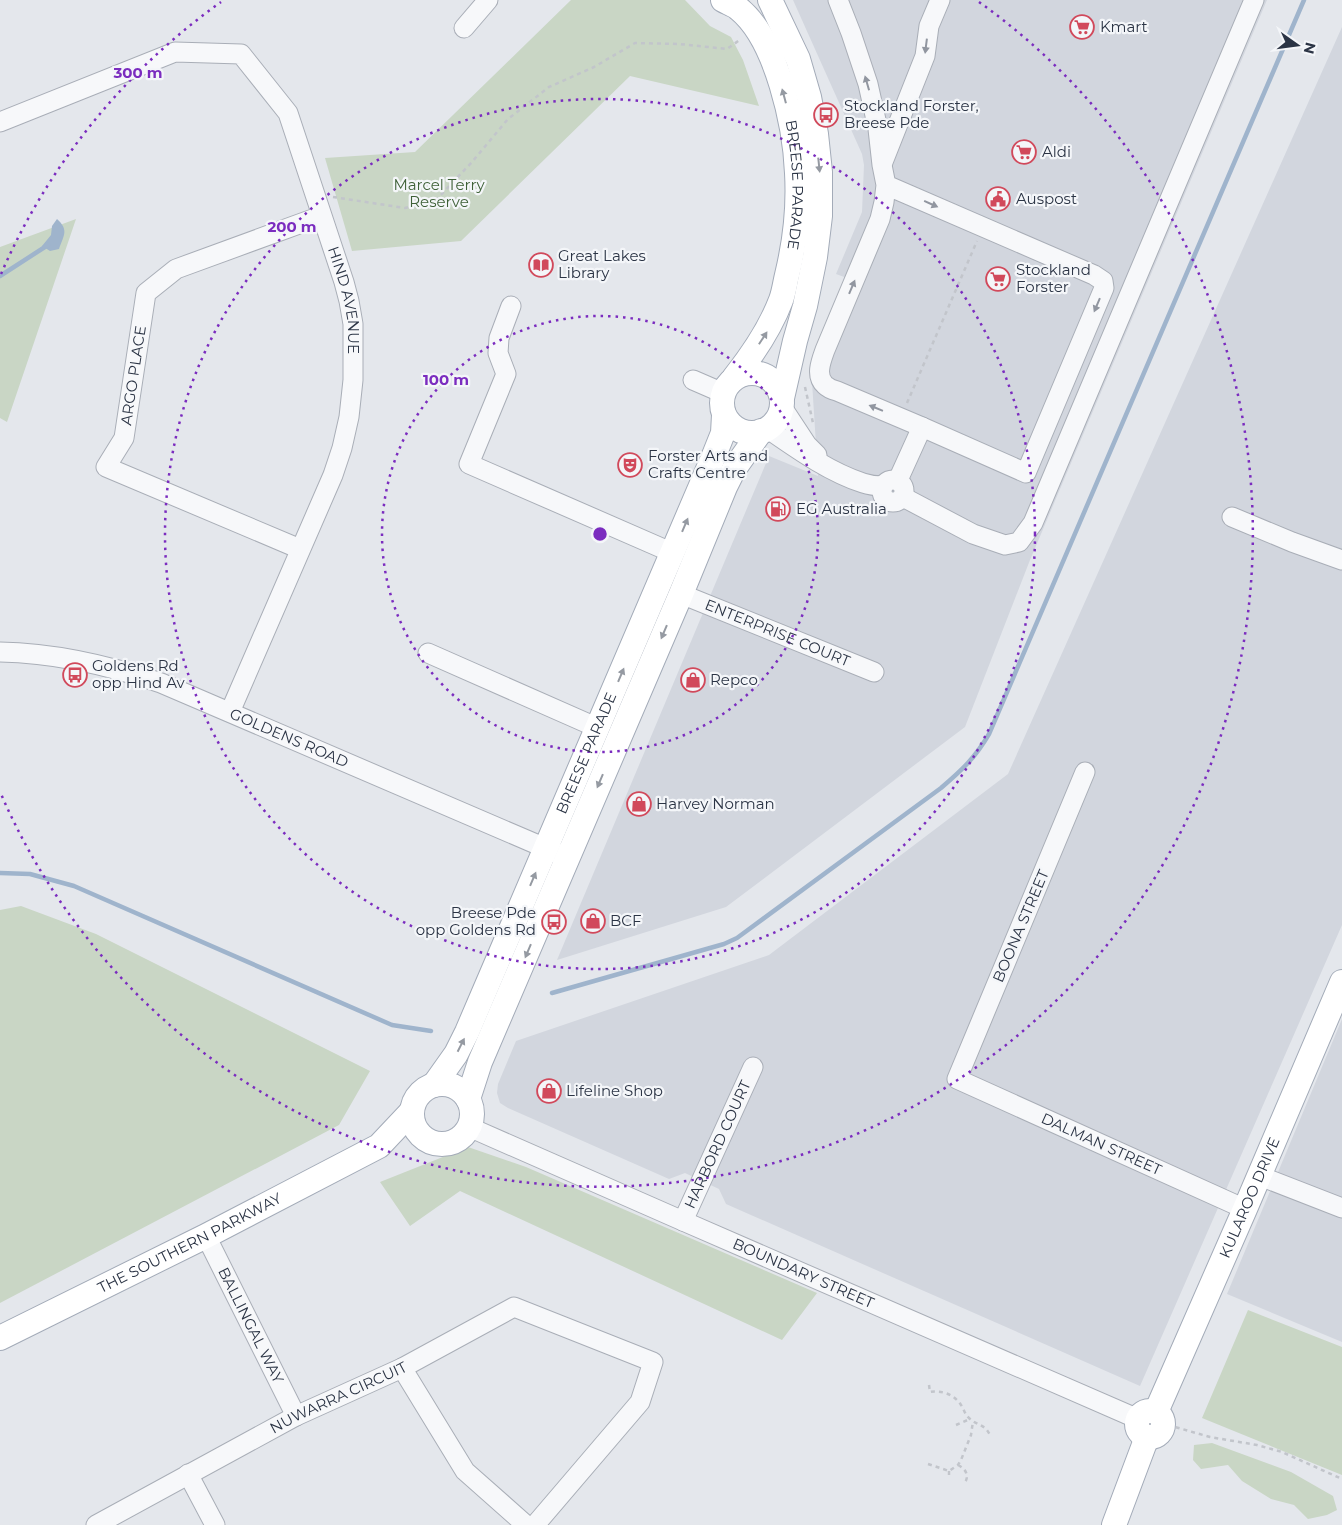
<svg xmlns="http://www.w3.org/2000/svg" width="1342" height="1525" font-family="Montserrat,sans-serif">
	<rect width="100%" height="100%" fill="#e4e7ec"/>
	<!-- built -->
	<path fill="#d2d6de" d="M 793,0 L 1267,0 L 1030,560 L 965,727 L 726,907 L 557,960 L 769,456 L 818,476 L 811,366 L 847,278 L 836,274 L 862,212 L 864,165 L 862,154 Z
		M 1342,27 L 1342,925 L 1140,1386 L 726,1204 L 719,1189 L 685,1173 L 669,1179 L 508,1108 L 500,1103 L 497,1093 L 498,1084 L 516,1041 L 769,955 L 1008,774 Z
		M 1342,1019 L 1342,1342 L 1227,1294 Z"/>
	<!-- green -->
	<path fill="#c9d6c5" d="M 571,0 L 685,0 L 710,26 L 731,37 L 743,60 L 759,106 L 630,76 L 461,241 L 352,251 L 325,158 L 415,152 Z
		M 76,219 L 7,422 L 0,418 L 0,247 Z
		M 21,906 L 96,934 L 370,1071 L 339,1125 L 0,1303 L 0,910 Z
		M 468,1147 L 526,1167 L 817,1293 L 782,1340 L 460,1191 L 410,1226 L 380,1182 Z
		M 1248,1310 L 1342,1347 L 1342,1475 L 1202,1418 Z
		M 1212,1443 L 1291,1472 L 1333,1496 L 1337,1510 L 1327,1515 L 1308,1519 L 1294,1505 L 1271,1499 L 1242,1481 L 1228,1465 L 1201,1469 L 1193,1460 L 1194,1445 Z"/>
	<!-- water -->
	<path fill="#9fb4cc" d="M 57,219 C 69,230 64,235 59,249 L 50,251 L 42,246 L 51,235 L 52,226 Z"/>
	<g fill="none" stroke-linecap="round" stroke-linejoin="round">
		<!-- stream -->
		<path stroke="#9fb4cc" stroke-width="4.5" d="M 0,276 L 48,245
			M 0,873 L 30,874 L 74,886 L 392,1025 L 431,1031
			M 552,993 L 724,944 L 737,938 L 941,788 C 962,770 975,758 989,734 L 1304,0"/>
		<!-- minor casing -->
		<g stroke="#a9aeb7" stroke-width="21">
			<g id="minor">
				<path d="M 838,0 L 851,33 L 868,84 L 878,129 L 882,165 L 886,185 L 884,202 L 880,219 L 825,350 C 821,361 815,376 825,385 C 828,388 833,390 837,391 L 922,427 L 1026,473 L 1104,288 L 1103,281 L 1094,275 L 886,185"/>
				<path d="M 464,28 L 488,0"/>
				<path id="s1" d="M 0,122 L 175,52 L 241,54 L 288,113 L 344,282 L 349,301 L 353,324 L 353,380 L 349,417 L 342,448 L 333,475 L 230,712"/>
				<path d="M 883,162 L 925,56 L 929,26 L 940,0"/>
				<path d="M 511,306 L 499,338 L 498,353 L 506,374 L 469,464 L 673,553"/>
				<path d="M 693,380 L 723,393"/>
				<path d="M 782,407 L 807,445 L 817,455"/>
				<path d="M 768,429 C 797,449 829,472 863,483 C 869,485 876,486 883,486"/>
				<circle cx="893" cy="491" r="11"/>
				<path d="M 898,480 L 922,427"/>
				<path d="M 903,497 L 973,534 L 1005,545 L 1019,542 L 1033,523 L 1254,0"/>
				<path d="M 1232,517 L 1292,542 L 1342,560"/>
				<path id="s2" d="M 300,549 L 106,467 L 124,438 L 146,293 L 176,269 L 321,216"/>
				<path id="s3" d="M 681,594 L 874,672"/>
				<path id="s4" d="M 0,652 C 56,653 108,665 161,683 L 557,853"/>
				<path d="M 428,653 L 598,728"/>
				<path id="s5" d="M 1085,772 L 957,1079 L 1245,1209"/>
				<path id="s6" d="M 469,1127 L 683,1221 L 1138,1419"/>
				<path d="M 1260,1176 L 1342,1208"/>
				<path id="s7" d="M 683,1221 L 753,1067"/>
				<path id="s8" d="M 206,1236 L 296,1416"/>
				<path d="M 402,1368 L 465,1471 L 526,1525"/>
				<path d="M 188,1474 L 215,1525"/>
				<path id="s9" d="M 96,1525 L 296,1416 L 402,1368 L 514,1307 L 653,1362 L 640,1402 L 535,1525"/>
			</g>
		</g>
		<!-- major casing -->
		<g stroke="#a3abb8" stroke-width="26">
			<g id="major">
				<path id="s10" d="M 723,0 C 728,3 735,5 739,9 C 777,40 795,126 797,173 C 799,207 795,242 787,275 C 785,283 784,292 781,300 C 770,329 753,354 734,378"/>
				<path d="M 770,0 L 798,59 L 809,97 L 816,134 L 820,172 L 820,216 L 815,257 L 805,306 L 795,341 L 782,398"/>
				<circle cx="752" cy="403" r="30"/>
				<circle cx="442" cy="1114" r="30"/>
				<path id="s11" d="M 434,1085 L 456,1054 L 467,1032 L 715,453 L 723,433 L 724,415"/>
				<path d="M 468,1099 L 480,1062 L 681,594 L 725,487 L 734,469 L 761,431"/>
				<path id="s12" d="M 0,1338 L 206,1236 L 379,1146 L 412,1111"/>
				<circle cx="1150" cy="1424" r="13"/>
				<path id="s13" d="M 1156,1412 L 1245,1209 L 1342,982"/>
				<path d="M 1114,1525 L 1147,1437"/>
			</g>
		</g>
		<!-- path -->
		<path stroke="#c2c5cb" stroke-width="2.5" stroke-dasharray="4 4" stroke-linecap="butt" d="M 333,197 L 405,208 L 436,200 L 472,162 L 508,119 L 549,87 L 594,67 L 635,43 L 679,44 L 727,49 L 741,39
			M 805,387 L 813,423
			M 907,403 L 977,241
			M 929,1385 L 930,1392 C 941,1390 954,1394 961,1405 C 964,1409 965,1415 969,1418 C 977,1426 984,1423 990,1435
			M 956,1425 L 970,1419
			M 1168,1425 L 1210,1437 L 1257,1445 L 1282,1452 L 1342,1479
			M 928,1464 L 949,1471 L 958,1465 L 961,1460 L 971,1435 L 973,1421
			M 958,1465 C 966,1469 970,1476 964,1484
			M 949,1471 L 949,1479"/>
		<!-- minor -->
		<use href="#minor" stroke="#f7f8fa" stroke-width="19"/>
		<!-- major -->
		<use href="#major" stroke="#fff" stroke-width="24"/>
	</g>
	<!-- one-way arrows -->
	<defs><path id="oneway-solid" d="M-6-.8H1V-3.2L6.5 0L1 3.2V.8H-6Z" transform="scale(1.25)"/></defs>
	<g fill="#9196a0">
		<use href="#oneway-solid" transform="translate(926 46) rotate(97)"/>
		<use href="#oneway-solid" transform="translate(867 83) rotate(-106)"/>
		<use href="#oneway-solid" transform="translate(931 204) rotate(24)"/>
		<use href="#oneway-solid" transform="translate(852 287) rotate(-67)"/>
		<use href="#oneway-solid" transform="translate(1097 305) rotate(113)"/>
		<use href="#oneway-solid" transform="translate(876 408) rotate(-158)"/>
	</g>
	<g fill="#959aa2">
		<use href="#oneway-solid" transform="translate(784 96) rotate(-105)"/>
		<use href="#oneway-solid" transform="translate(819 165) rotate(84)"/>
		<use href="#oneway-solid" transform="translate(763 338) rotate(-57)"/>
		<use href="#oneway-solid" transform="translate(685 525) rotate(-67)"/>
		<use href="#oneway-solid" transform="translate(664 632) rotate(113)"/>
		<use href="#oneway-solid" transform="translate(621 675) rotate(-67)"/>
		<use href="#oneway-solid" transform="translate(600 781) rotate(113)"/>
		<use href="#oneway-solid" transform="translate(533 879) rotate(-67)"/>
		<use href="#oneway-solid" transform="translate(528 951) rotate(113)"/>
		<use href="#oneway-solid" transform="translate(461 1045) rotate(-63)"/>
	</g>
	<!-- distance rings -->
	<g fill="none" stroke="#7b2cbf" stroke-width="2.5" stroke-dasharray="2.5 5">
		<circle cx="600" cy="534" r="218"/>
		<circle cx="600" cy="534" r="435"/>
		<path d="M1 274A653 653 0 0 1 221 2M979 2A653 653 0 1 1 1 794"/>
	</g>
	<!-- icons -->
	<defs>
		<g id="supermarket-ring" transform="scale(1.25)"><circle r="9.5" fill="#f4f6f9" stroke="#d1495b" stroke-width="1.5"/><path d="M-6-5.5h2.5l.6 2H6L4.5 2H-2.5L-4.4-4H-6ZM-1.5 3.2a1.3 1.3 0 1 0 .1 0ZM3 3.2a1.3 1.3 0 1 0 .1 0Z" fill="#d1495b"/></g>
		<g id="bus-ring" transform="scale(1.25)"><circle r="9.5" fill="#f4f6f9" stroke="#d1495b" stroke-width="1.5"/><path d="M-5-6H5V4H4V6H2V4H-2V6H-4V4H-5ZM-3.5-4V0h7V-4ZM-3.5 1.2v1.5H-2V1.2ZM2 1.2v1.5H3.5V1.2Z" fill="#d1495b"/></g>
		<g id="civic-ring" transform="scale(1.25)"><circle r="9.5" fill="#f4f6f9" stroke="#d1495b" stroke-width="1.5"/><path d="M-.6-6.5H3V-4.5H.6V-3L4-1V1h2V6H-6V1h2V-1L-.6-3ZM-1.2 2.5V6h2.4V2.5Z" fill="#d1495b"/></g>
		<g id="library-ring" transform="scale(1.25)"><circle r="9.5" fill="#f4f6f9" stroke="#d1495b" stroke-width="1.5"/><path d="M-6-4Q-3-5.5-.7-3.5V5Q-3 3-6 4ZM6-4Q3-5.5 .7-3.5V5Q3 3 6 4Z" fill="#d1495b"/></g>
		<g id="theatre-ring" transform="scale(1.25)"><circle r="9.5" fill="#f4f6f9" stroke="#d1495b" stroke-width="1.5"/><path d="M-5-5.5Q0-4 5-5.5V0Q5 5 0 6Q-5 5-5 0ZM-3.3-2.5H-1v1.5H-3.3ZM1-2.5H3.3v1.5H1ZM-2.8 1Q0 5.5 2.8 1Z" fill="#d1495b"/></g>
		<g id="fuel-ring" transform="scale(1.25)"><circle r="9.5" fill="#f4f6f9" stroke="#d1495b" stroke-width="1.5"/><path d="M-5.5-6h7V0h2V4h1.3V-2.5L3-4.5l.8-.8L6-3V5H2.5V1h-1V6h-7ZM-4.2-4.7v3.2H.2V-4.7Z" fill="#d1495b"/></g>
		<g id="shop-ring" transform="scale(1.25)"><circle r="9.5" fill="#f4f6f9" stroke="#d1495b" stroke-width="1.5"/><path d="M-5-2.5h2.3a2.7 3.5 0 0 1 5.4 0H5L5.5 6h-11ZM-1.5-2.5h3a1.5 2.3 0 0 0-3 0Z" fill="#d1495b"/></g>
	</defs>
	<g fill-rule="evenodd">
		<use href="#supermarket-ring" x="1082" y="27"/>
		<use href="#bus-ring" x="826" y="115"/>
		<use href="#supermarket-ring" x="1024" y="152"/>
		<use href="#civic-ring" x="998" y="199"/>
		<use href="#library-ring" x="541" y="265"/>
		<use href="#supermarket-ring" x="998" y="279"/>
		<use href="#theatre-ring" x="630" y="465"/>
		<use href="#fuel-ring" x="778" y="509"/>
		<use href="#bus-ring" x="75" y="675"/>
		<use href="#shop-ring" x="693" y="680"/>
		<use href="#shop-ring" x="639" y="804"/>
		<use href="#shop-ring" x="593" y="921"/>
		<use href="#bus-ring" x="554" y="922"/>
		<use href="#shop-ring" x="549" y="1091"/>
	</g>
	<g text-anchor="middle" stroke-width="4.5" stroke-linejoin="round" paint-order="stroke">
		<!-- poi labels -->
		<g font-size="15" fill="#2b3445" stroke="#f4f6f9" text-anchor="start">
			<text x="1100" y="32">Kmart</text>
			<text x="844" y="111">Stockland Forster,<tspan x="844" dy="17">Breese Pde</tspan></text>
			<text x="1042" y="157">Aldi</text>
			<text x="1016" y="204">Auspost</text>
			<text x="558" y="261">Great Lakes<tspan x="558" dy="17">Library</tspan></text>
			<text x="1016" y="275">Stockland<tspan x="1016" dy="17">Forster</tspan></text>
			<text x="648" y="461">Forster Arts and<tspan x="648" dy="17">Crafts Centre</tspan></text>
			<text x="796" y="514">EG Australia</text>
			<text x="92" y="671">Goldens Rd<tspan x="92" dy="17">opp Hind Av</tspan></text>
			<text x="710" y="685">Repco</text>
			<text x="656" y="809">Harvey Norman</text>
			<text x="536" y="918" text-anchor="end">Breese Pde<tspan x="536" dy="17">opp Goldens Rd</tspan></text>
			<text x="610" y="926">BCF</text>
			<text x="566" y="1096">Lifeline Shop</text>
		</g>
		<!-- park labels -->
		<g font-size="15" fill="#3f6138" stroke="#f4f6f9">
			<text x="439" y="190">Marcel Terry<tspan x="439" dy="17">Reserve</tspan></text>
		</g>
		<!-- street labels -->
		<g font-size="15" fill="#2b3445" stroke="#f4f6f9">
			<text dy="5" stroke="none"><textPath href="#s10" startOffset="208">BREESE PARADE</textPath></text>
			<text dy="5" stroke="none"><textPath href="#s1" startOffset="526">HIND AVENUE</textPath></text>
			<text dy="5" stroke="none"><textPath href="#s2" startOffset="308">ARGO PLACE</textPath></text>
			<text dy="5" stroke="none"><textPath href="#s3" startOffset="104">ENTERPRISE COURT</textPath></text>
			<text dy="5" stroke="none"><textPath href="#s4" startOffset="304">GOLDENS ROAD</textPath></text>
			<text dy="5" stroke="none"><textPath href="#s11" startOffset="366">BREESE PARADE</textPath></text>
			<text transform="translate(1021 926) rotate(-67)" y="5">BOONA STREET</text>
			<text dy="5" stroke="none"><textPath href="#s7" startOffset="84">HARBORD COURT</textPath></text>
			<text dy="5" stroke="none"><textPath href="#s5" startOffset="491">DALMAN STREET</textPath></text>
			<text dy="5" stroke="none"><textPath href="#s13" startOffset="234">KULAROO DRIVE</textPath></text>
			<text dy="5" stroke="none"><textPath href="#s12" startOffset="212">THE SOUTHERN PARKWAY</textPath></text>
			<text dy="5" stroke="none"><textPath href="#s6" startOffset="365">BOUNDARY STREET</textPath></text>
			<text dy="5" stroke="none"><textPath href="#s8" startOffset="100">BALLINGAL WAY</textPath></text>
			<text dy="5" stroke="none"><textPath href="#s9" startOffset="274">NUWARRA CIRCUIT</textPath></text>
		</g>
	</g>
	<circle cx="600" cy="534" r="8" fill="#7b2cbf" stroke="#f4f6f9" stroke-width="2.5"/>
	<g font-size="15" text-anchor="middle" font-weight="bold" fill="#7b2cbf" stroke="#f4f6f9" stroke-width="4.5" stroke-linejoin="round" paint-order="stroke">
		<text x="138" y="78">300 m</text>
		<text x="292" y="232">200 m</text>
		<text x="446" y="385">100 m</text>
	</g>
	<!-- north arrow -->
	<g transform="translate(1297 45) rotate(104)" stroke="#f4f6f9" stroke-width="4" paint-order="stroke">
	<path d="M0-4L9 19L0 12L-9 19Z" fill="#2b3445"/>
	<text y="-8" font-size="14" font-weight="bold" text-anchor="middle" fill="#2b3445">N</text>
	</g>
</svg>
